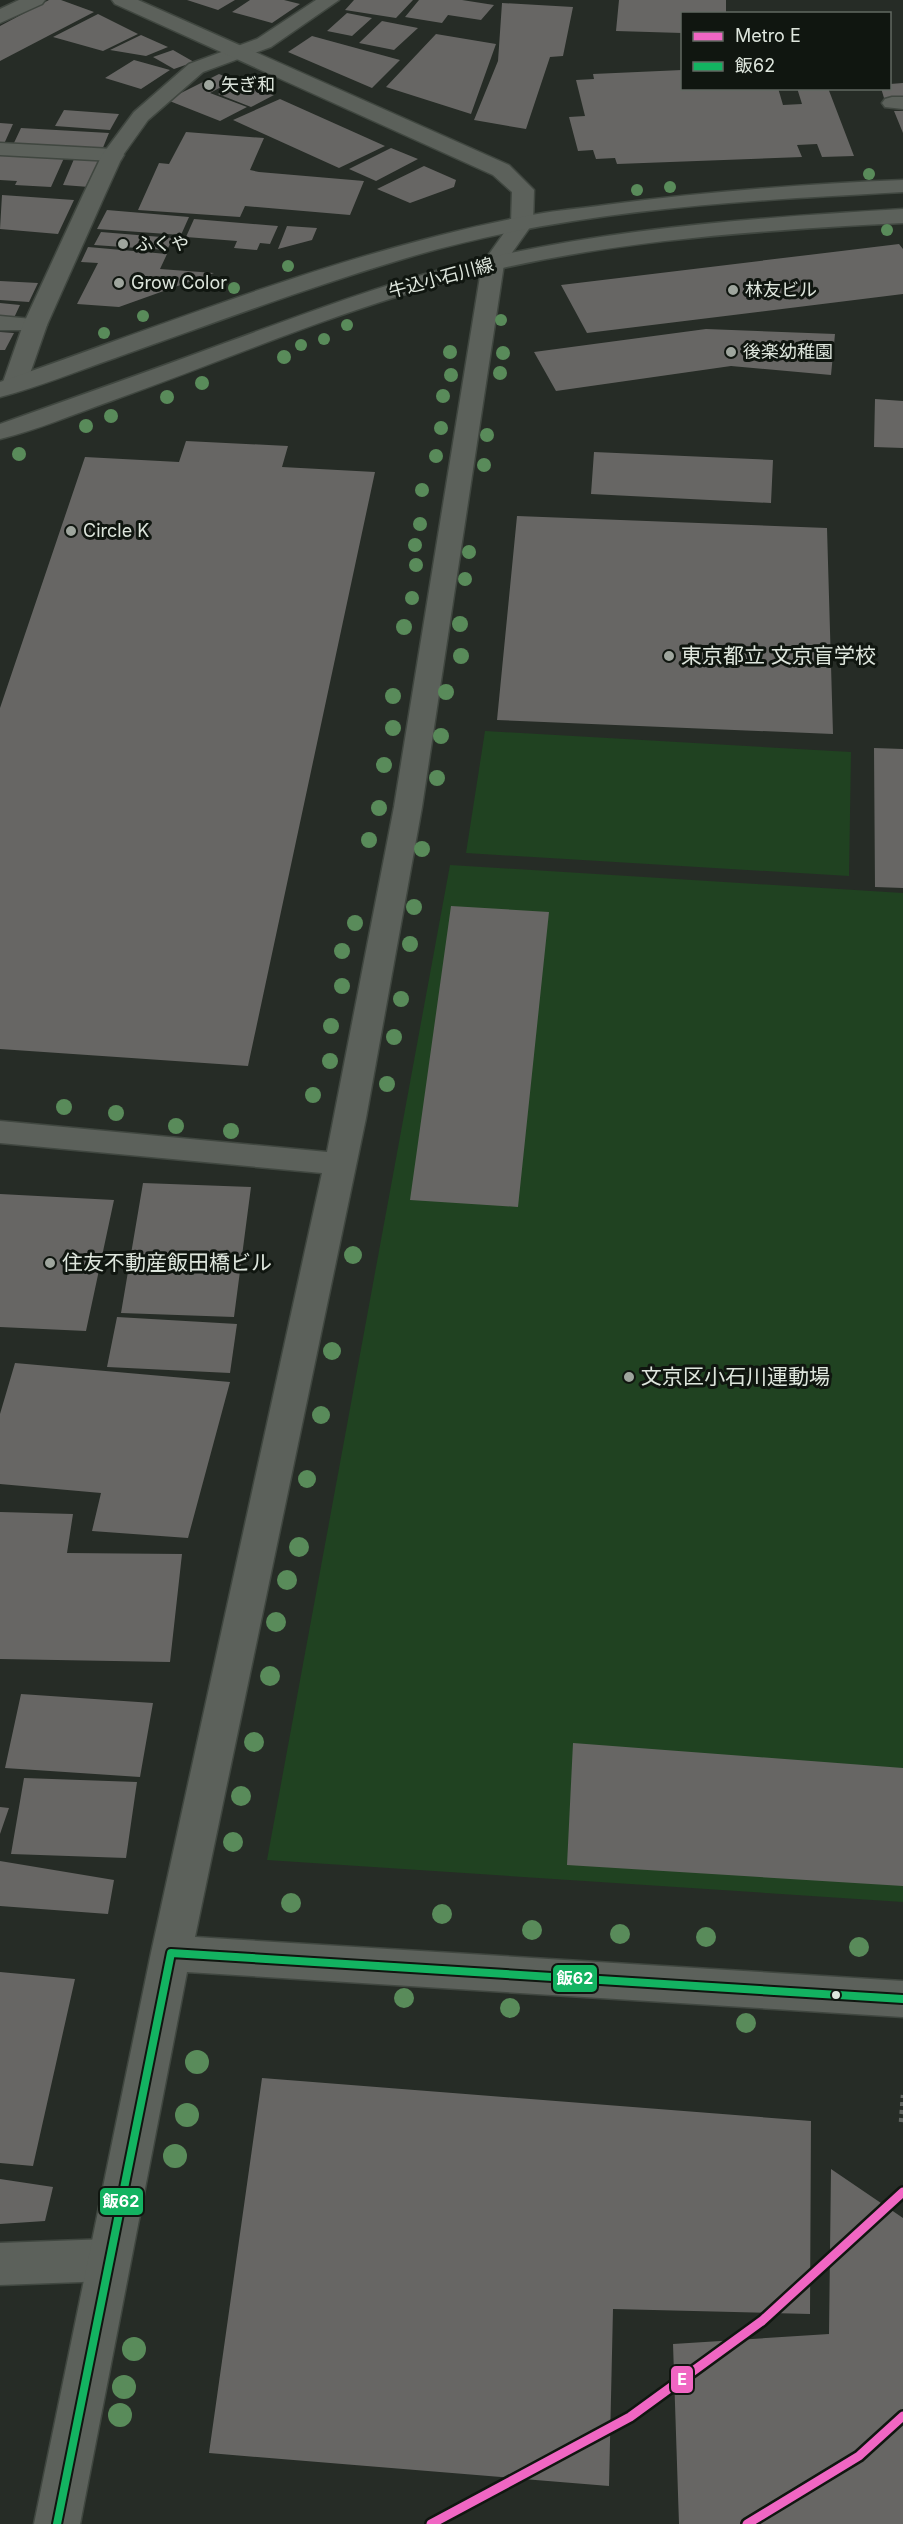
<svg xmlns="http://www.w3.org/2000/svg" width="903" height="2524" font-family="Inter,'Noto Sans JP',sans-serif">
	<rect width="100%" height="100%" fill="#262c26"/>
	<!-- green -->
	<path fill="#204221" d="M 485,731 L 851,752 L 849,876 L 466,853 Z
		M 450,865 L 903,893 L 903,1902 L 267,1860 Z"/>
	<!-- building -->
	<path fill="#676664" d="M 49,0 L 61,0 L 94,12 L 0,61 L 0,26 Z
		M 187,0 L 235,0 L 218,10 Z
		M 250,0 L 284,0 L 300,4 L 272,23 L 232,12 Z
		M 354,0 L 413,0 L 396,18 L 345,10 Z
		M 419,0 L 462,0 L 494,5 L 481,20 L 448,15 L 442,23 L 405,17 Z
		M 619,0 L 726,0 L 726,14 L 682,14 L 682,33 L 616,31 Z
		M 502,3 L 573,7 L 563,56 L 550,57 L 526,129 L 474,120 L 498,61 Z
		M 347,13 L 372,18 L 352,36 L 327,31 Z
		M 98,14 L 138,34 L 103,51 L 53,37 Z
		M 382,21 L 418,28 L 394,50 L 359,43 Z
		M 436,34 L 496,44 L 471,114 L 386,87 Z
		M 141,35 L 168,47 L 146,56 L 110,50 Z
		M 312,36 L 400,60 L 372,88 L 288,52 Z
		M 173,50 L 194,62 L 174,69 L 153,57 Z
		M 134,60 L 170,70 L 141,89 L 105,78 Z
		M 682,70 L 682,88 L 778,88 L 783,105 L 802,104 L 797,88 L 828,88 L 854,156 L 822,157 L 817,144 L 797,145 L 802,157 L 617,164 L 615,158 L 596,159 L 593,150 L 578,151 L 569,117 L 585,116 L 576,80 L 594,79 L 593,74 Z
		M 219,74 L 234,80 L 210,93 L 247,107 L 220,121 L 167,100 Z
		M 240,82 L 274,95 L 251,107 L 218,94 Z
		M 903,83 L 903,97 L 884,98 L 881,88 L 890,88 L 890,84 Z
		M 280,99 L 385,146 L 339,168 L 233,120 Z
		M 64,110 L 119,114 L 110,130 L 55,126 Z
		M 894,111 L 903,111 L 903,133 Z
		M 0,123 L 13,124 L 4,144 L 0,143 Z
		M 21,128 L 109,133 L 102,150 L 13,145 Z
		M 186,132 L 264,138 L 250,170 L 259,172 L 364,181 L 350,215 L 245,206 L 240,217 L 138,210 L 159,163 L 169,164 Z
		M 391,148 L 418,159 L 376,181 L 349,169 Z
		M 0,154 L 64,158 L 51,187 L 15,185 L 17,181 L 0,180 Z
		M 74,159 L 101,161 L 89,187 L 63,185 Z
		M 424,166 L 456,180 L 454,187 L 410,203 L 377,189 Z
		M 2,195 L 74,200 L 58,234 L 0,229 Z
		M 107,210 L 189,217 L 181,235 L 97,229 Z
		M 194,219 L 278,226 L 270,244 L 260,243 L 257,250 L 234,248 L 237,241 L 186,237 Z
		M 287,226 L 317,228 L 312,240 L 278,249 Z
		M 101,232 L 173,238 L 167,250 L 94,245 Z
		M 899,244 L 903,249 L 903,294 L 587,333 L 561,285 Z
		M 88,247 L 167,254 L 160,269 L 214,273 L 119,307 L 77,304 L 98,263 L 81,262 Z
		M 0,281 L 38,283 L 29,302 L 0,300 Z
		M 0,303 L 20,305 L 13,320 L 0,319 Z
		M 706,329 L 835,334 L 831,375 L 731,366 L 556,391 L 534,352 Z
		M 0,332 L 14,333 L 5,350 L 0,350 Z
		M 875,399 L 903,401 L 903,448 L 874,447 Z
		M 186,441 L 288,446 L 282,467 L 375,472 L 248,1066 L 0,1049 L 0,708 L 85,457 L 179,462 Z
		M 594,452 L 773,460 L 771,503 L 591,494 Z
		M 517,516 L 827,528 L 833,734 L 497,720 Z
		M 874,748 L 903,749 L 903,888 L 875,887 Z
		M 451,906 L 549,912 L 518,1207 L 410,1200 Z
		M 143,1183 L 251,1187 L 234,1317 L 121,1313 Z
		M 0,1194 L 114,1200 L 86,1331 L 0,1327 Z
		M 117,1317 L 237,1324 L 230,1373 L 107,1367 Z
		M 15,1363 L 230,1382 L 188,1538 L 92,1531 L 101,1493 L 0,1484 L 0,1414 Z
		M 0,1512 L 73,1514 L 67,1553 L 182,1554 L 170,1662 L 0,1659 Z
		M 21,1694 L 153,1703 L 140,1777 L 5,1768 Z
		M 573,1743 L 903,1768 L 903,1886 L 567,1865 Z
		M 24,1778 L 137,1782 L 126,1858 L 11,1854 Z
		M 0,1807 L 9,1808 L 0,1834 Z
		M 0,1861 L 114,1880 L 108,1914 L 0,1906 Z
		M 0,1972 L 75,1979 L 33,2166 L 0,2163 Z
		M 262,2078 L 811,2121 L 810,2314 L 613,2309 L 609,2486 L 209,2453 Z
		M 831,2169 L 903,2218 L 903,2524 L 679,2524 L 673,2344 L 829,2334 Z
		M 0,2179 L 53,2187 L 45,2221 L 0,2224 Z"/>
	<g fill="none" stroke-linecap="round" stroke-linejoin="round">
		<!-- service casing -->
		<g stroke="#404740" stroke-width="3">
			<path id="service" d="M 19,0 L 45,0 L 42,4 L 0,23 L 0,9 Z
				M 892,97 L 903,97 L 903,109 L 885,107 L 882,103 L 885,99 Z
				M 0,143 L 113,149 L 121,150 L 124,155 L 121,160 L 113,161 L 0,155 Z
				M 0,316 L 43,320 L 47,325 L 43,330 L 0,330 Z"/>
		</g>
		<!-- minor casing -->
		<g stroke="#404740" stroke-width="3">
			<path id="minor" d="M 316,0 L 339,0 L 271,47 L 203,72 L 148,120 L 123,155 L 104,197 L 47,325 L 26,385 L 22,390 L 6,390 L 2,385 L 23,325 L 82,197 L 102,155 L 134,112 L 189,64 L 257,39 Z
				M 108,2239 L 123,2245 L 130,2260 L 123,2275 L 108,2281 L 0,2285 L 0,2243 Z"/>
		</g>
		<!-- tertiary casing -->
		<g stroke="#404740" stroke-width="3">
			<path id="tertiary" d="M 112,0 L 138,0 L 509,165 L 534,190 L 533,223 L 504,264 L 422,807 L 366,1118 L 195,1937 L 903,1981 L 903,2017 L 187,1972 L 80,2524 L 34,2524 L 151,1953 L 322,1173 L 0,1143 L 0,1121 L 327,1152 L 394,807 L 482,264 L 511,223 L 512,192 L 493,175 L 115,4 Z"/>
		</g>
		<!-- secondary casing -->
		<g stroke="#404740" stroke-width="3">
			<path id="secondary" d="M 903,180 L 903,192 C 736,201 564,210 403,259 C 306,288 211,324 115,358 C 77,371 39,387 0,397 L 0,382 C 169,323 346,251 521,217 C 549,211 577,209 605,205 C 704,192 803,184 903,180 Z
				M 903,209 L 903,223 C 745,231 582,242 429,287 C 321,318 217,363 111,401 C 74,414 38,430 0,439 L 0,424 C 75,397 150,371 225,343 C 299,316 372,288 447,268 C 595,229 751,218 903,209 Z"/>
		</g>
		<!-- path -->
		<path stroke="#606460" stroke-width="4.5" stroke-dasharray="4 4" stroke-linecap="butt" d="M 901,2122 L 903,2095"/>
		<!-- service -->
		<use href="#service" fill="#5c615b" fill-rule="evenodd"/>
		<!-- minor -->
		<use href="#minor" fill="#5c615b" fill-rule="evenodd"/>
		<!-- tertiary -->
		<use href="#tertiary" fill="#5c615b" fill-rule="evenodd"/>
		<!-- secondary -->
		<use href="#secondary" fill="#5c615b" fill-rule="evenodd"/>
		<!-- bus-1 casing -->
		<g stroke="#101610" stroke-width="12">
			<path id="bus-1" d="M 57,2524 L 171,1953 L 903,1999"/>
		</g>
		<!-- bus-1 -->
		<use href="#bus-1" stroke="#13b361" stroke-width="8"/>
		<!-- metro-1 casing -->
		<g stroke="#101610" stroke-width="14">
			<path id="metro-1" d="M 431,2524 L 630,2417 L 762,2321 L 903,2192
				M 747,2524 L 859,2456 L 903,2416"/>
		</g>
		<!-- metro-1 -->
		<use href="#metro-1" stroke="#f066c3" stroke-width="9"/>
	</g>
	<!-- trees -->
	<g fill="#598b5a">
		<circle cx="869" cy="174" r="6"/>
		<circle cx="670" cy="187" r="6"/>
		<circle cx="637" cy="190" r="6"/>
		<circle cx="887" cy="230" r="6"/>
		<circle cx="288" cy="266" r="6"/>
		<circle cx="234" cy="288" r="6"/>
		<circle cx="143" cy="316" r="6"/>
		<circle cx="501" cy="320" r="6"/>
		<circle cx="347" cy="325" r="6"/>
		<circle cx="104" cy="333" r="6"/>
		<circle cx="324" cy="339" r="6"/>
		<circle cx="301" cy="345" r="6"/>
		<circle cx="450" cy="352" r="7"/>
		<circle cx="503" cy="353" r="7"/>
		<circle cx="284" cy="357" r="7"/>
		<circle cx="500" cy="373" r="7"/>
		<circle cx="451" cy="375" r="7"/>
		<circle cx="202" cy="383" r="7"/>
		<circle cx="443" cy="396" r="7"/>
		<circle cx="167" cy="397" r="7"/>
		<circle cx="111" cy="416" r="7"/>
		<circle cx="86" cy="426" r="7"/>
		<circle cx="441" cy="428" r="7"/>
		<circle cx="487" cy="435" r="7"/>
		<circle cx="19" cy="454" r="7"/>
		<circle cx="436" cy="456" r="7"/>
		<circle cx="484" cy="465" r="7"/>
		<circle cx="422" cy="490" r="7"/>
		<circle cx="420" cy="524" r="7"/>
		<circle cx="415" cy="545" r="7"/>
		<circle cx="469" cy="552" r="7"/>
		<circle cx="416" cy="565" r="7"/>
		<circle cx="465" cy="579" r="7"/>
		<circle cx="412" cy="598" r="7"/>
		<circle cx="460" cy="624" r="8"/>
		<circle cx="404" cy="627" r="8"/>
		<circle cx="461" cy="656" r="8"/>
		<circle cx="446" cy="692" r="8"/>
		<circle cx="393" cy="696" r="8"/>
		<circle cx="393" cy="728" r="8"/>
		<circle cx="441" cy="736" r="8"/>
		<circle cx="384" cy="765" r="8"/>
		<circle cx="437" cy="778" r="8"/>
		<circle cx="379" cy="808" r="8"/>
		<circle cx="369" cy="840" r="8"/>
		<circle cx="422" cy="849" r="8"/>
		<circle cx="414" cy="907" r="8"/>
		<circle cx="355" cy="923" r="8"/>
		<circle cx="410" cy="944" r="8"/>
		<circle cx="342" cy="951" r="8"/>
		<circle cx="342" cy="986" r="8"/>
		<circle cx="401" cy="999" r="8"/>
		<circle cx="331" cy="1026" r="8"/>
		<circle cx="394" cy="1037" r="8"/>
		<circle cx="330" cy="1061" r="8"/>
		<circle cx="387" cy="1084" r="8"/>
		<circle cx="313" cy="1095" r="8"/>
		<circle cx="64" cy="1107" r="8"/>
		<circle cx="116" cy="1113" r="8"/>
		<circle cx="176" cy="1126" r="8"/>
		<circle cx="231" cy="1131" r="8"/>
		<circle cx="353" cy="1255" r="9"/>
		<circle cx="332" cy="1351" r="9"/>
		<circle cx="321" cy="1415" r="9"/>
		<circle cx="307" cy="1479" r="9"/>
		<circle cx="299" cy="1547" r="10"/>
		<circle cx="287" cy="1580" r="10"/>
		<circle cx="276" cy="1622" r="10"/>
		<circle cx="270" cy="1676" r="10"/>
		<circle cx="254" cy="1742" r="10"/>
		<circle cx="241" cy="1796" r="10"/>
		<circle cx="233" cy="1842" r="10"/>
		<circle cx="291" cy="1903" r="10"/>
		<circle cx="442" cy="1914" r="10"/>
		<circle cx="532" cy="1930" r="10"/>
		<circle cx="620" cy="1934" r="10"/>
		<circle cx="706" cy="1937" r="10"/>
		<circle cx="859" cy="1947" r="10"/>
		<circle cx="404" cy="1998" r="10"/>
		<circle cx="510" cy="2008" r="10"/>
		<circle cx="746" cy="2023" r="10"/>
		<circle cx="197" cy="2062" r="12"/>
		<circle cx="187" cy="2115" r="12"/>
		<circle cx="175" cy="2156" r="12"/>
		<circle cx="134" cy="2349" r="12"/>
		<circle cx="124" cy="2387" r="12"/>
		<circle cx="120" cy="2415" r="12"/>
	</g>
	<!-- markers -->
	<g fill="#9ea59d" stroke="#101610" stroke-width="2">
		<circle cx="209" cy="85" r="6"/>
		<circle cx="123" cy="244" r="6"/>
		<circle cx="119" cy="283" r="6"/>
		<circle cx="733" cy="290" r="6"/>
		<circle cx="731" cy="352" r="6"/>
		<circle cx="71" cy="531" r="6"/>
		<circle cx="669" cy="656" r="6"/>
		<circle cx="50" cy="1263" r="6"/>
		<circle cx="629" cy="1377" r="6"/>
	</g>
	<circle fill="#dee6dd" stroke="#101610" stroke-width="2" cx="836" cy="1995" r="5"/>
	<g text-anchor="middle" stroke-width="6" stroke-linejoin="round" paint-order="stroke">
		<!-- far-poi labels -->
		<g font-size="18" fill="#dee6dd" stroke="#101610" text-anchor="start">
			<text x="221" y="91">矢ぎ和</text>
			<text x="135" y="250">ふくや</text>
			<text x="131" y="289">Grow Color</text>
			<text x="745" y="296">林友ビル</text>
			<text x="743" y="358">後楽幼稚園</text>
			<text x="83" y="537">Circle K</text>
		</g>
		<!-- far-street labels -->
		<g font-size="18" fill="#dee6dd" stroke="#101610">
			<text transform="translate(441 278) rotate(-15)" y="6">牛込小石川線</text>
		</g>
		<!-- poi labels -->
		<g font-size="21" fill="#dee6dd" stroke="#101610" text-anchor="start">
			<text x="681" y="663">東京都立 文京盲学校</text>
			<text x="62" y="1270">住友不動産飯田橋ビル</text>
			<text x="641" y="1384">文京区小石川運動場</text>
		</g>
	</g>
	<g stroke="#101610" stroke-width="2">
		<rect x="552" y="1964" width="46" height="29" rx="6" fill="#13b361"/>
		<rect x="99" y="2187" width="45" height="29" rx="6" fill="#13b361"/>
		<rect x="670" y="2365" width="24" height="29" rx="6" fill="#f066c3"/>
	</g>
	<g font-size="16" text-anchor="middle" font-weight="bold" fill="#fff">
		<text x="575" y="1984">飯62</text>
		<text x="121" y="2207">飯62</text>
		<text x="682" y="2385">E</text>
	</g>
	<!-- legend -->
	<rect x="681" y="12" width="210" height="78" fill="#101610" stroke="#626962" stroke-width="1.5"/>
	<rect x="693" y="32" width="30" height="9" fill="#f066c3" stroke="#626962" stroke-width="1.5"/>
	<text x="735" y="42" font-size="18" fill="#dee6dd">Metro E</text>
	<rect x="693" y="62" width="30" height="9" fill="#13b361" stroke="#626962" stroke-width="1.5"/>
	<text x="735" y="72" font-size="18" fill="#dee6dd">飯62</text>
</svg>
